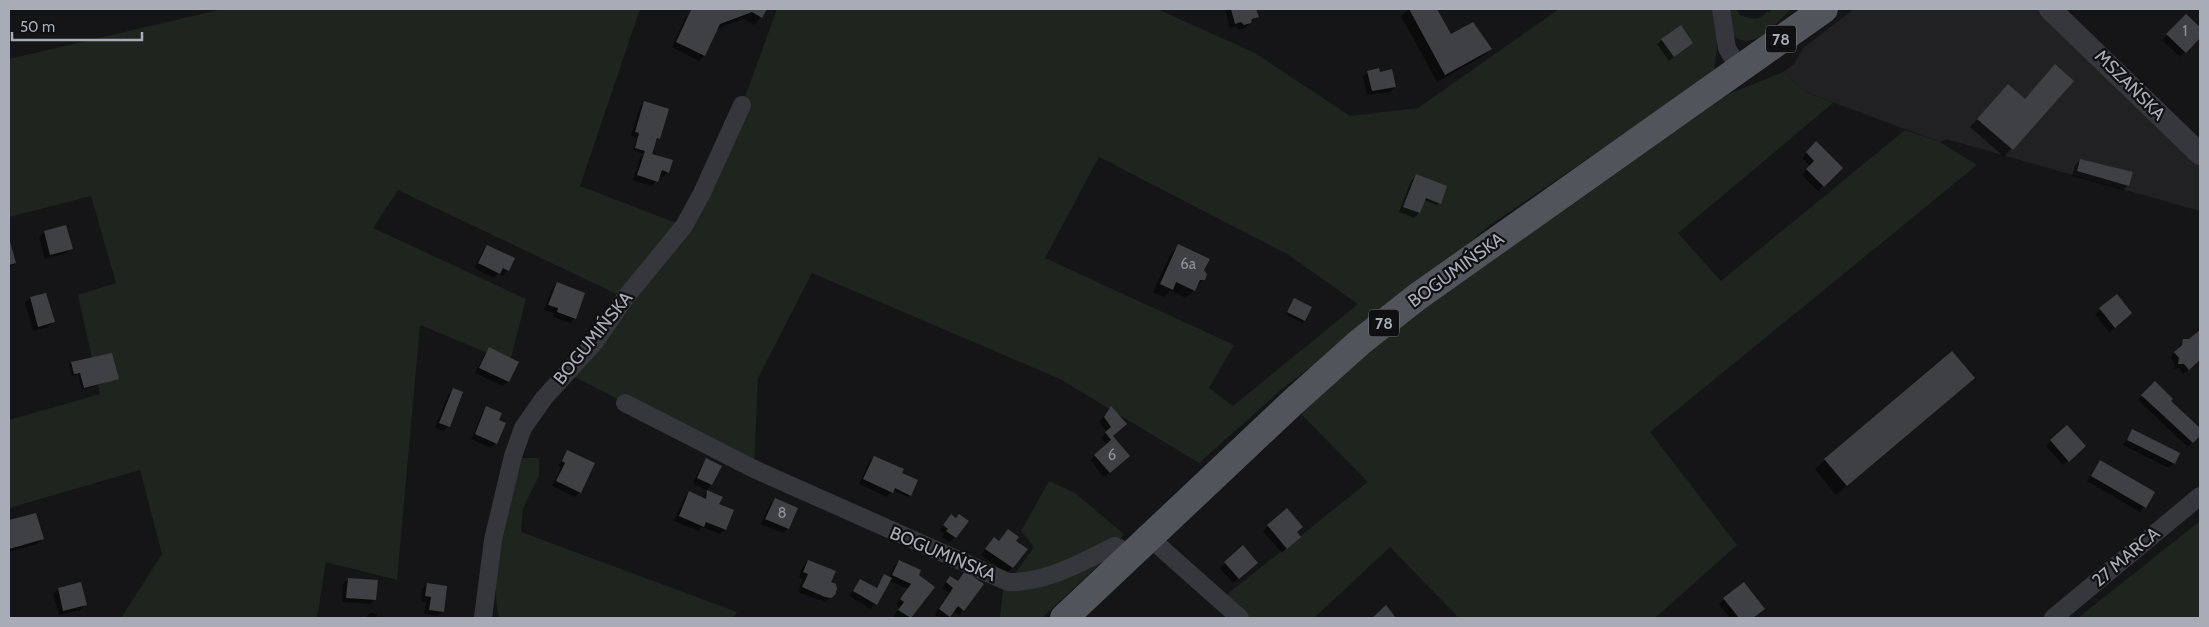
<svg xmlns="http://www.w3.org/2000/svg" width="2209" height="627" font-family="Cabin,sans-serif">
	<rect width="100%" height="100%" fill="#151517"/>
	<!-- built -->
	<path fill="#212124" d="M 1854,9 L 2050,9 L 2200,158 L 2200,211 L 1946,139 L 1940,142 L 1805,92 L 1783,72 L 1794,64 L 1803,48 Z"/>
	<!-- green -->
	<path fill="#1d251e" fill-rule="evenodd" d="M 223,9 L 640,9 L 580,186 L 684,226 L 742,105 L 777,9 L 1157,9 L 1255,53 L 1350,116 L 1418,108 L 1559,9 L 1719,9 L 1717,48 L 1714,73 L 1490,225 L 1404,296 L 1282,389 L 1199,463 L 1060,379 L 812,273 L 758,378 L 754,469 L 567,373 L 625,298 L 398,190 L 373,228 L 526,299 L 510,362 L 420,325 L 397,580 L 326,562 L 317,618 L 121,618 L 162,554 L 140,470 L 9,508 L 9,420 L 100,394 L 78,295 L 116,283 L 91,196 L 9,217 L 9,59 ZM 1099,157 L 1287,254 L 1358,304 L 1233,406 L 1209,388 L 1234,345 L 1045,258 Z
		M 1728,9 L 1736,9 L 1740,15 C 1765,24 1758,14 1775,9 C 1779,7 1786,9 1791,9 C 1776,23 1752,55 1732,34 Z
		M 1783,72 L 1805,92 L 1833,103 L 1678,233 L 1721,281 L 1905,130 L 1940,142 L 1977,165 L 1650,432 L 1737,545 L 1655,618 L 1459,618 L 1390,547 L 1314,618 L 1240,618 L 1220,600 L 1368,482 L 1300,413 L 1363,354 L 1422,310 L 1729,94 Z
		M 519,458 L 539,458 L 539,476 L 523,508 L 521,532 L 737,612 L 733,618 L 499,618 C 488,571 509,505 519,458 Z
		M 1049,481 L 1075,493 L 1124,534 L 1104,560 L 1042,618 L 1000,618 L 1003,590 L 1034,547 L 1021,531 Z
		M 2200,521 L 2200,618 L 2078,618 Z"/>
	<!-- shadow -->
	<path fill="#0007" d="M 698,9 L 765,9 L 761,17 L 754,25 L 744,19 L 716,29 L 704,56 L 699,61 L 672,47 L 685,18 L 692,11 Z
		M 1225,9 L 1256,9 L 1257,17 L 1245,28 L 1239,30 L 1236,27 L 1230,28 Z
		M 1409,9 L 1437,9 L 1450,36 L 1490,49 L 1483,56 L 1437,82 L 1401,16 Z
		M 2186,15 L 2200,29 L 2200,36 L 2180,57 L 2162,40 Z
		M 1662,40 L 1692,43 L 1669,61 L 1657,44 Z
		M 1368,72 L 1380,73 L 1395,87 L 1390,92 L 1367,95 L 1363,77 Z
		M 2072,81 L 2004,157 L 1970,127 L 2001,93 L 2024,100 Z
		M 645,102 L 667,110 L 658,139 L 654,142 L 651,154 L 668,172 L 663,177 L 659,176 L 652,186 L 633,180 L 640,158 L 644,154 L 633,150 L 637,138 L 631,136 L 640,107 Z
		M 1816,143 L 1841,168 L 1818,191 L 1802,175 L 1810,166 L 1802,158 Z
		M 2080,160 L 2128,186 L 2123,190 L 2072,176 L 2075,165 Z
		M 1416,176 L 1439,203 L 1437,205 L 1424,200 L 1419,213 L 1414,218 L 1399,212 L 1411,181 Z
		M 44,232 L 71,248 L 66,253 L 45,259 L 39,237 Z
		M 9,241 L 15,263 L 9,268 Z
		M 488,246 L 513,259 L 503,276 L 498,273 L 494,278 L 474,268 L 483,251 Z
		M 1179,246 L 1203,270 L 1204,279 L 1186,298 L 1170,290 L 1164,297 L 1153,292 L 1171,253 Z
		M 557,284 L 575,318 L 570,323 L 553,317 L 554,313 L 544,310 L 552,289 Z
		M 45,295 L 53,322 L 48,327 L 33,331 L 25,303 L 30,298 Z
		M 2117,295 L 2126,318 L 2109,332 L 2095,314 Z
		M 1292,302 L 1304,320 L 1302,323 L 1286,314 Z
		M 2200,331 L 2200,364 L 2198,362 L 2183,374 L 2179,368 L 2174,369 L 2175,363 L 2170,358 L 2184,341 L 2190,341 Z
		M 490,349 L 517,362 L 508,381 L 503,386 L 475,373 L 485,354 Z
		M 71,363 L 117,378 L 82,390 L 78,374 L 72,376 L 69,365 Z
		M 2155,383 L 2170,401 L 2200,430 L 2200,434 L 2188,447 L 2138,400 Z
		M 1963,388 L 1836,495 L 1815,469 L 1825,460 Z
		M 453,390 L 449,426 L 444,431 L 435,428 L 448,395 Z
		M 1111,407 L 1125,424 L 1112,438 L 1123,460 L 1104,477 L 1090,460 L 1107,445 L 1101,438 L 1107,432 L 1099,422 Z
		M 487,408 L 497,420 L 496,443 L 491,448 L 471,439 L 482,413 Z
		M 2133,431 L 2179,454 L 2174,463 L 2169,468 L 2123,445 Z
		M 2051,441 L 2079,451 L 2063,465 L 2046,446 Z
		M 567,452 L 580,492 L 575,497 L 552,486 L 561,468 L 558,466 Z
		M 874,457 L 898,478 L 910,495 L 908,497 L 893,490 L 887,497 L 859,484 L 869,462 Z
		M 707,460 L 720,466 L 711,485 L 706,490 L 693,483 L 702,465 Z
		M 2100,462 L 2153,492 L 2140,512 L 2087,481 Z
		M 707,492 L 717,504 L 732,511 L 725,530 L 720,534 L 702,527 L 698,531 L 674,521 L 684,498 L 689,493 L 702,498 Z
		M 775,499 L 788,528 L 783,533 L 761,524 L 770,504 Z
		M 36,514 L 42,539 L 37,544 L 9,552 L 9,521 Z
		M 951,516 L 967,521 L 950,542 L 942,537 L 944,534 L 939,530 Z
		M 1268,526 L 1296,532 L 1294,542 L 1282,553 L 1263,531 Z
		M 1014,541 L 1014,566 L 1009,571 L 1005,572 L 981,555 L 989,544 Z
		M 1243,547 L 1251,568 L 1233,583 L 1220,568 Z
		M 808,561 L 830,583 L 834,594 L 825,602 L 798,592 L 803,579 L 799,577 L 803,566 Z
		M 899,561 L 933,587 L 909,618 L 897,618 L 894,616 L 900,607 L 896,604 L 908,589 L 889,581 L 871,609 L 849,596 L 860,581 L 875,589 L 885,576 L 889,578 L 894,566 Z
		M 965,572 L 963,610 L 959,615 L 953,611 L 947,618 L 940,618 L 935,615 L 949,593 L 942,588 L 950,577 L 957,582 Z
		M 348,579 L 375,600 L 370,604 L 342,602 L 343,584 Z
		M 1744,583 L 1759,613 L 1752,618 L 1730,618 L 1719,604 Z
		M 80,584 L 85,605 L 80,610 L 59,615 L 53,594 L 58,589 Z
		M 427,584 L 443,611 L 438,616 L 424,614 L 426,602 L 421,601 L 422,589 Z
		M 370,613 L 377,614 L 376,618 L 365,618 Z"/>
	<!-- building -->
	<path fill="#3f4044" d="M 694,9 L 767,9 L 762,18 L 752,12 L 720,24 L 705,56 L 676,42 L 691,10 Z
		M 1231,9 L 1256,9 L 1259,17 L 1252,19 L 1251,23 L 1244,25 L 1241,22 L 1235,24 Z
		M 1409,9 L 1437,9 L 1451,34 L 1473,22 L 1492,49 L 1445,75 Z
		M 2186,14 L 2200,27 L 2200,38 L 2186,53 L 2166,34 Z
		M 1681,25 L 1693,43 L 1674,57 L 1661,39 Z
		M 2055,64 L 2074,81 L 2013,150 L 1977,119 L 2008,84 L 2025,99 Z
		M 1379,68 L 1380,72 L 1392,69 L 1396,87 L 1372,91 L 1367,71 Z
		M 644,101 L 669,109 L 660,139 L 657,138 L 652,154 L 673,160 L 669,173 L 662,170 L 658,182 L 637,175 L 645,151 L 635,148 L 639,133 L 635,132 Z
		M 1816,141 L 1843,168 L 1824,187 L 1806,169 L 1814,161 L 1806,152 Z
		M 2080,159 L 2133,172 L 2129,186 L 2077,171 Z
		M 1416,174 L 1447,186 L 1441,204 L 1426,198 L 1420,213 L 1403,207 Z
		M 66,225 L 73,249 L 50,255 L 44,231 Z
		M 9,238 L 16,263 L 9,265 Z
		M 1178,244 L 1210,259 L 1204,270 L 1207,274 L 1205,280 L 1200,280 L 1195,291 L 1176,282 L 1173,290 L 1160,284 Z
		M 487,245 L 515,258 L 509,271 L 503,268 L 500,274 L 478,263 Z
		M 557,282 L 585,293 L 576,319 L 557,312 L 558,308 L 548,305 Z
		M 46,293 L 55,322 L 38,327 L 30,297 Z
		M 2117,294 L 2132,313 L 2115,328 L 2099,308 Z
		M 1294,298 L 1312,307 L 1305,321 L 1287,312 Z
		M 2200,330 L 2200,360 L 2189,370 L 2184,364 L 2178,364 L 2179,358 L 2174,352 L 2182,345 L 2183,339 L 2189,339 Z
		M 489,347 L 519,362 L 509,382 L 479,368 Z
		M 1952,351 L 1975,378 L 1847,486 L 1824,459 Z
		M 112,353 L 119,379 L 84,388 L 80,373 L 74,374 L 71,362 Z
		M 2155,381 L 2173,399 L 2171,401 L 2200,428 L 2200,436 L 2193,443 L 2141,395 Z
		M 453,388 L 463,392 L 450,427 L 439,423 Z
		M 486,406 L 502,413 L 499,420 L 506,423 L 497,444 L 475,434 Z
		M 1111,406 L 1127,424 L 1113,436 L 1130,456 L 1110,473 L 1094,455 L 1111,440 L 1105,432 L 1111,427 L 1104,417 Z
		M 2067,425 L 2086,446 L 2069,462 L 2050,440 Z
		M 2132,429 L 2180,453 L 2175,464 L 2127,440 Z
		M 567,450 L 595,463 L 581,493 L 556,481 L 565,463 L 562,461 Z
		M 874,456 L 904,469 L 902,473 L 918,480 L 911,496 L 895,488 L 893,493 L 863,479 Z
		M 706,458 L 722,466 L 712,485 L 697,478 Z
		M 2100,460 L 2155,492 L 2146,508 L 2091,476 Z
		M 707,490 L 723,497 L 719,504 L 734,510 L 726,530 L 706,522 L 704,527 L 679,516 L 689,491 L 706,499 Z
		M 775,498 L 798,508 L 789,529 L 765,519 Z
		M 1287,508 L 1303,527 L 1297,532 L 1301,537 L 1287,549 L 1267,525 Z
		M 36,513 L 44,539 L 9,549 L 9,520 Z
		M 951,514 L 956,518 L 959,514 L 969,521 L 956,538 L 946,531 L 948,529 L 943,525 Z
		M 1008,529 L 1019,537 L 1016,541 L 1028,549 L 1013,568 L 985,549 L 994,537 L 999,541 Z
		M 1243,545 L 1258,563 L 1239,579 L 1224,562 Z
		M 808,560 L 836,571 L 831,582 L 836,584 L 837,589 L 835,595 L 831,598 L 825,597 L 802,587 L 808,574 L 803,572 Z
		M 899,560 L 921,570 L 919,575 L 935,587 L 911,618 L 898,610 L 904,602 L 900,599 L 911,584 L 892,575 Z
		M 965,571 L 984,584 L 964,611 L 958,606 L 950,617 L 939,609 L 953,588 L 946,582 L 950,576 L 958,581 Z
		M 884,574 L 892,578 L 877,605 L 853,591 L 860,579 L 877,588 Z
		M 348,578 L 378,580 L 376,600 L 346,598 Z
		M 81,582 L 87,605 L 63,611 L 58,588 Z
		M 1744,582 L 1765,609 L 1753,618 L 1739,618 L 1723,598 Z
		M 427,583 L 447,586 L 444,612 L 429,610 L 431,597 L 425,596 Z
		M 1386,605 L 1396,618 L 1372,618 Z"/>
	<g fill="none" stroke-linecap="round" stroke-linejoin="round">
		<!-- minor -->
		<path stroke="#36373c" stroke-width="18" d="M 1721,9 L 1727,48 L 1739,69
			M 625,403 L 754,469 L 1008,582 C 1047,583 1081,562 1115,546 L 1131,554
			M 1150,538 L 1240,618
			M 483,618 L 493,540 L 513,456 L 523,428 L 544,398 L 595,342 L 625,298 L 684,226 L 702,193 L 742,105
			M 2053,618 L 2200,496"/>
		<!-- tertiary -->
		<path stroke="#36373c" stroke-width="22" d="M 2050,9 L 2200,154"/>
		<!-- primary -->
		<path stroke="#52545b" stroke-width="28" d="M 1064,618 L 1293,402 L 1360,342 L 1417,297 L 1824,9"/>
	</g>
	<g text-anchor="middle" stroke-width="4.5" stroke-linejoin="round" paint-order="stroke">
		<!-- number labels -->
		<g font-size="15" fill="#8d919a">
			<text x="2185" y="36">1</text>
			<text x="1188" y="269">6a</text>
			<text x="1112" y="460">6</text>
			<text x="782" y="518">8</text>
		</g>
		<!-- shield labels -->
		<g fill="#101012" stroke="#7a7d86" stroke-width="1">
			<rect x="1766" y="25.5" width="30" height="27" rx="4"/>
			<rect x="1369" y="309.5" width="30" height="27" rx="4"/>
		</g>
		<g font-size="16" font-weight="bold" fill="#a7acb7">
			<text x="1781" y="45">78</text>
			<text x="1384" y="329">78</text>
		</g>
		<!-- street labels -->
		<g font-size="18" fill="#a7acb7" stroke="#101012">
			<text transform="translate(2130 85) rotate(45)" y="6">MSZAŃSKA</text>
			<text transform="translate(1456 270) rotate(-36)" y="6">BOGUMIŃSKA</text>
			<text transform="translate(593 338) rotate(-51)" y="6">BOGUMIŃSKA</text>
			<text transform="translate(943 554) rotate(23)" y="6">BOGUMIŃSKA</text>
			<text transform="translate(2126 557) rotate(-40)" y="6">27 MARCA</text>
		</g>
	</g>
	<!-- border -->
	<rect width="2209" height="627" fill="none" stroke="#a7acb7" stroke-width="20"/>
	<!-- scale -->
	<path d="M12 32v8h130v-8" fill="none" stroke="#a7acb7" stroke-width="2.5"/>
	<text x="20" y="32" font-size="15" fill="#a7acb7" stroke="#101012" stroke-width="4" paint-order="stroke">50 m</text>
</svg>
